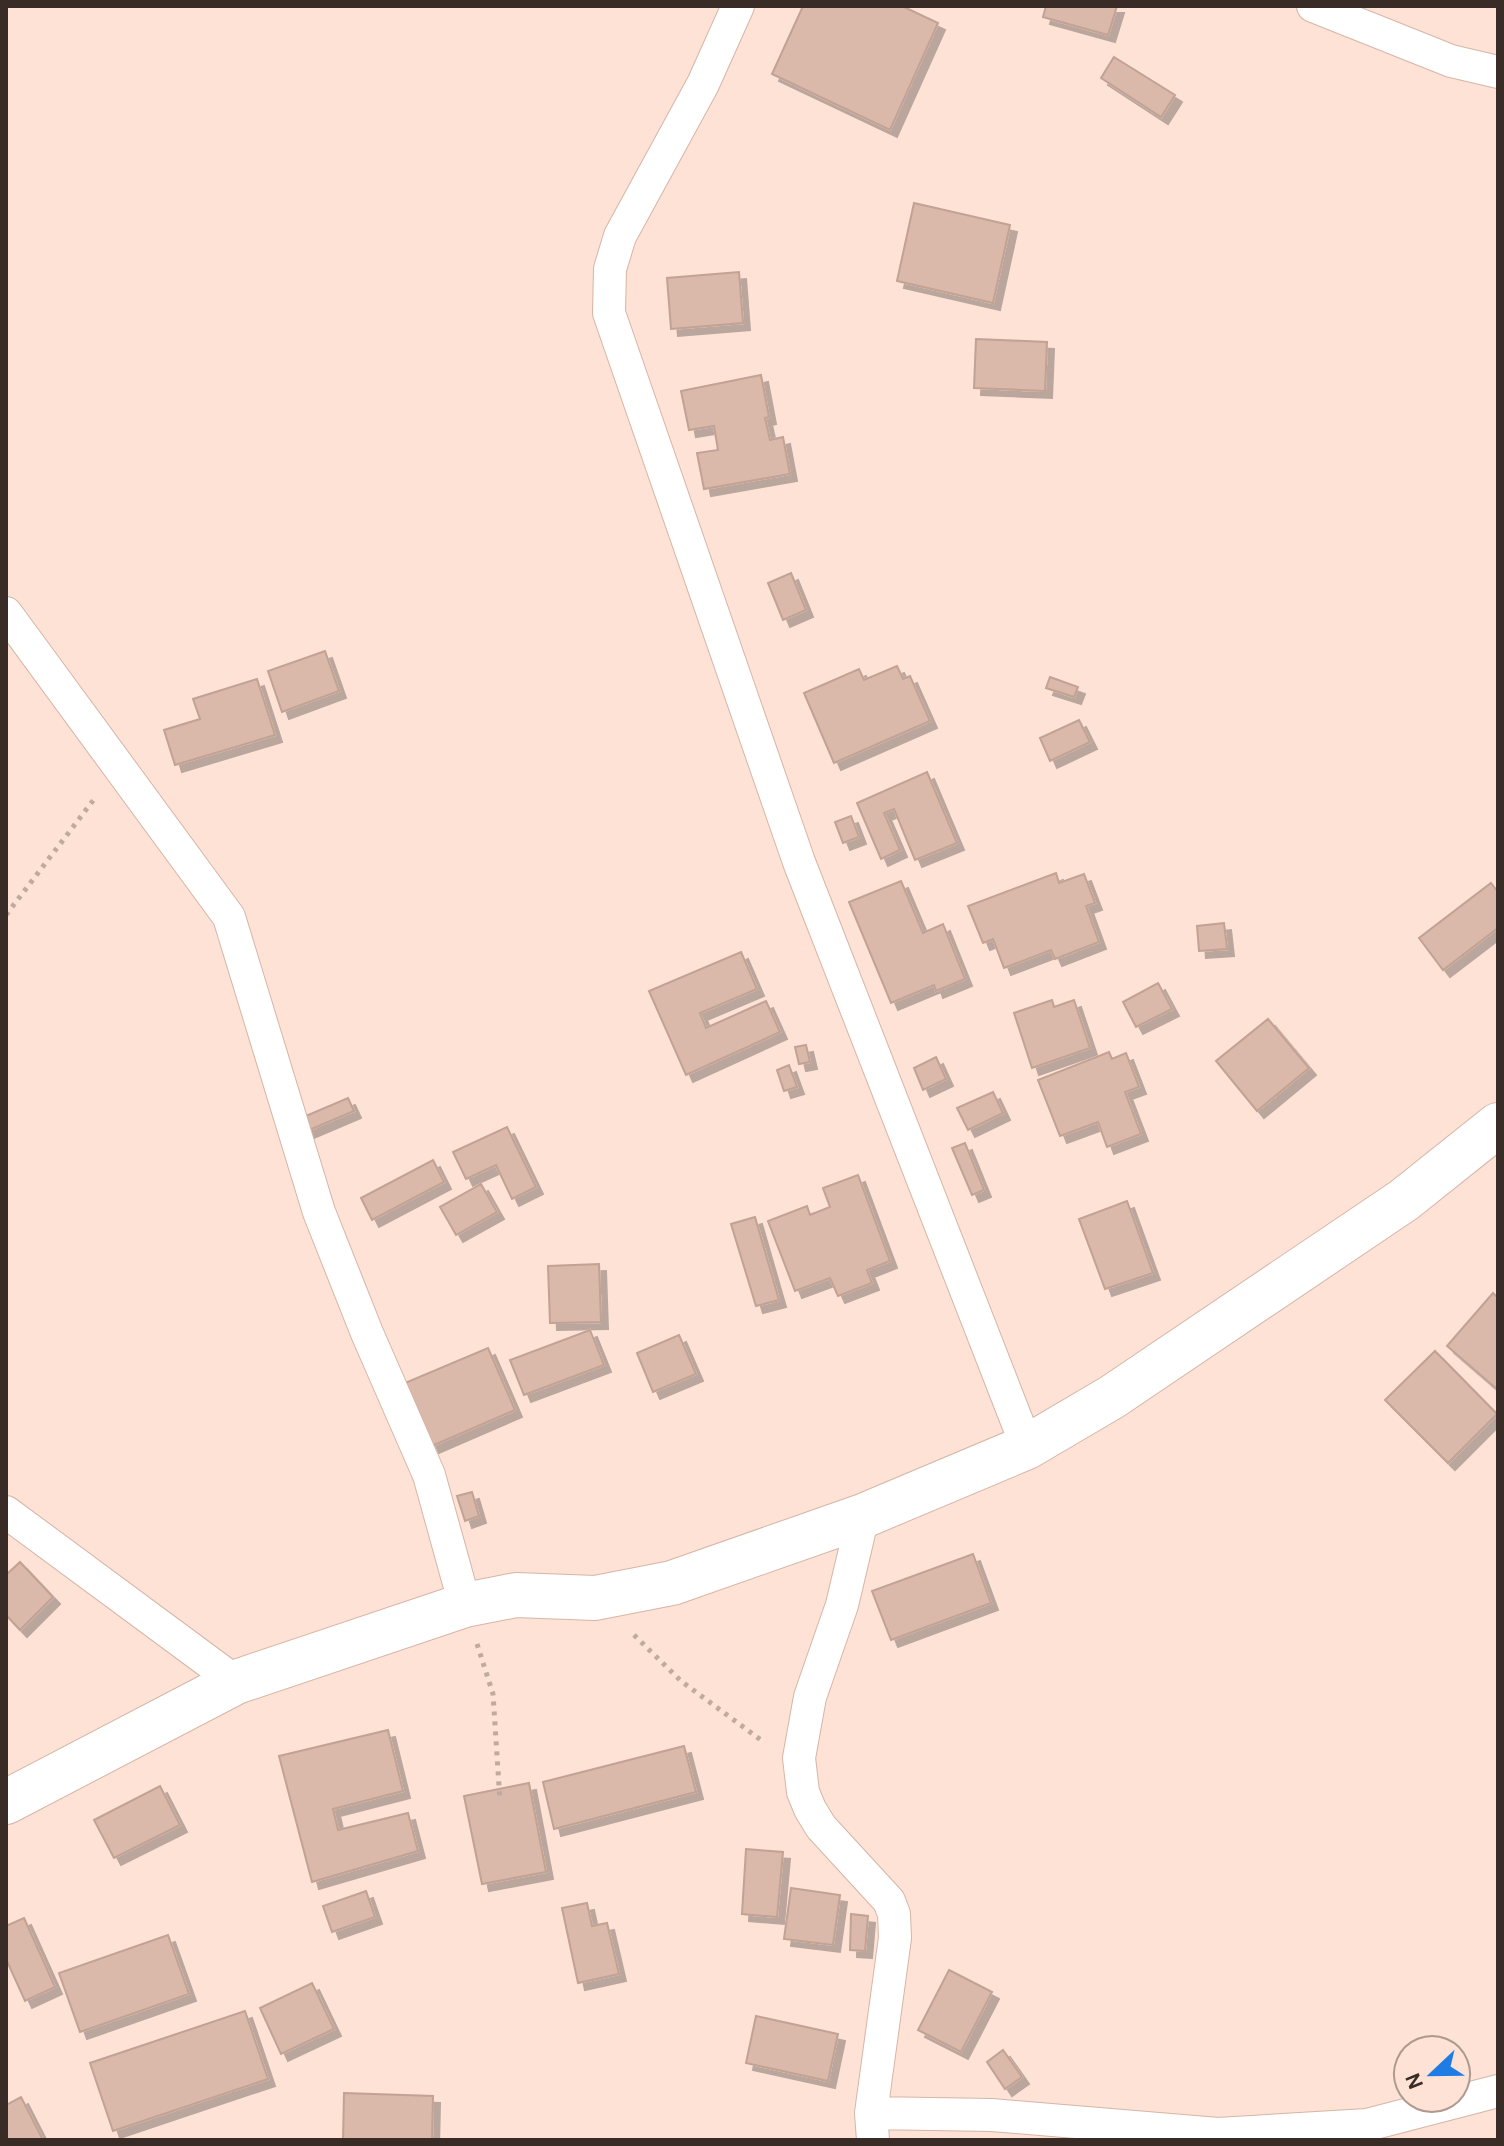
<svg xmlns="http://www.w3.org/2000/svg" width="1504" height="2146" font-family="Karla,sans-serif">
	<defs>
		<filter id="shadow"><feDropShadow dx="7" dy="7" stdDeviation="0" flood-color="#0004"/></filter>
	</defs>
	<rect width="100%" height="100%" fill="#fde2d5"/>
	<!-- building -->
	<path fill="#dab8aa" stroke="#c2a293" stroke-width="2" filter="url(#shadow)" d="M 803,6 L 902,6 L 938,23 L 890,130 L 772,74 Z
		M 1046,6 L 1117,6 L 1108,35 L 1043,17 Z
		M 1114,57 L 1175,95 L 1161,117 L 1101,78 Z
		M 914,203 L 1010,225 L 993,303 L 897,281 Z
		M 739,272 L 743,323 L 671,329 L 667,278 Z
		M 976,339 L 1047,342 L 1045,391 L 974,388 Z
		M 761,375 L 769,417 L 765,418 L 770,440 L 783,437 L 790,474 L 704,489 L 697,453 L 718,450 L 714,426 L 689,430 L 681,391 Z
		M 791,573 L 806,610 L 783,620 L 768,583 Z
		M 325,651 L 339,691 L 282,712 L 268,671 Z
		M 897,666 L 903,679 L 910,676 L 930,721 L 834,763 L 804,693 L 859,669 L 864,680 Z
		M 1050,677 L 1078,687 L 1074,697 L 1046,688 Z
		M 257,679 L 275,735 L 175,765 L 164,730 L 200,719 L 193,699 Z
		M 1079,720 L 1090,742 L 1050,761 L 1040,738 Z
		M 927,772 L 957,843 L 915,860 L 894,809 L 884,813 L 900,850 L 881,859 L 857,803 Z
		M 851,816 L 859,837 L 843,843 L 835,822 Z
		M 1056,873 L 1059,883 L 1084,874 L 1095,903 L 1086,906 L 1099,942 L 1055,959 L 1051,950 L 1004,968 L 993,939 L 983,943 L 968,906 Z
		M 901,881 L 923,933 L 943,924 L 965,979 L 936,991 L 934,985 L 891,1003 L 849,902 Z
		M 1491,883 L 1498,892 L 1498,928 L 1443,970 L 1419,938 Z
		M 1224,923 L 1227,949 L 1199,951 L 1197,926 Z
		M 741,952 L 757,989 L 700,1013 L 706,1028 L 766,1001 L 780,1032 L 686,1075 L 649,991 Z
		M 1158,983 L 1172,1009 L 1136,1027 L 1123,1002 Z
		M 1052,1000 L 1054,1007 L 1074,1000 L 1090,1048 L 1032,1068 L 1014,1013 Z
		M 1268,1019 L 1309,1068 L 1257,1111 L 1216,1061 Z
		M 806,1045 L 810,1062 L 799,1064 L 795,1047 Z
		M 1109,1052 L 1112,1059 L 1126,1053 L 1139,1087 L 1125,1092 L 1141,1134 L 1107,1147 L 1098,1122 L 1060,1136 L 1038,1080 Z
		M 936,1057 L 946,1079 L 923,1090 L 914,1068 Z
		M 789,1065 L 797,1087 L 784,1091 L 777,1070 Z
		M 993,1092 L 1003,1113 L 968,1130 L 957,1108 Z
		M 348,1098 L 354,1111 L 300,1134 L 294,1121 Z
		M 507,1127 L 536,1187 L 512,1199 L 496,1165 L 466,1179 L 453,1152 Z
		M 965,1143 L 984,1190 L 972,1195 L 952,1148 Z
		M 433,1160 L 444,1182 L 372,1220 L 361,1198 Z
		M 858,1175 L 890,1261 L 867,1270 L 872,1283 L 838,1296 L 830,1278 L 795,1291 L 768,1221 L 807,1206 L 810,1215 L 830,1207 L 823,1188 Z
		M 481,1184 L 497,1212 L 456,1235 L 440,1207 Z
		M 1127,1201 L 1153,1273 L 1105,1289 L 1079,1219 Z
		M 755,1217 L 779,1300 L 756,1306 L 731,1224 Z
		M 599,1264 L 601,1322 L 550,1323 L 548,1266 Z
		M 1493,1293 L 1498,1298 L 1498,1390 L 1447,1346 Z
		M 590,1330 L 604,1365 L 524,1395 L 510,1360 Z
		M 679,1335 L 696,1374 L 653,1392 L 637,1353 Z
		M 488,1348 L 515,1410 L 432,1446 L 405,1383 Z
		M 1435,1351 L 1497,1414 L 1448,1463 L 1385,1400 Z
		M 472,1492 L 479,1516 L 465,1521 L 457,1496 Z
		M 973,1554 L 991,1603 L 891,1640 L 872,1591 Z
		M 20,1562 L 53,1597 L 20,1630 L 6,1615 L 6,1575 Z
		M 388,1730 L 403,1791 L 333,1809 L 338,1830 L 408,1813 L 418,1851 L 312,1882 L 279,1756 Z
		M 684,1746 L 696,1792 L 554,1829 L 543,1782 Z
		M 529,1783 L 546,1872 L 482,1884 L 464,1796 Z
		M 160,1786 L 180,1825 L 114,1858 L 94,1820 Z
		M 746,1849 L 783,1852 L 777,1917 L 742,1914 Z
		M 791,1888 L 840,1895 L 833,1945 L 784,1939 Z
		M 366,1891 L 375,1917 L 332,1932 L 323,1906 Z
		M 587,1903 L 592,1926 L 607,1923 L 619,1974 L 578,1983 L 562,1908 Z
		M 851,1914 L 868,1916 L 865,1951 L 850,1950 Z
		M 24,1918 L 55,1987 L 25,2001 L 6,1959 L 6,1926 Z
		M 168,1935 L 189,1994 L 80,2032 L 59,1973 Z
		M 949,1970 L 992,1992 L 961,2052 L 918,2030 Z
		M 312,1983 L 334,2029 L 281,2054 L 260,2008 Z
		M 245,2011 L 268,2079 L 113,2131 L 90,2063 Z
		M 756,2016 L 838,2034 L 828,2081 L 746,2063 Z
		M 1003,2050 L 1022,2077 L 1005,2089 L 987,2062 Z
		M 344,2093 L 433,2096 L 432,2140 L 343,2140 Z
		M 21,2097 L 43,2140 L 6,2140 L 6,2105 Z"/>
	<g fill="none" stroke-linecap="round" stroke-linejoin="round">
		<!-- street casing -->
		<g stroke="#d6b5a6" stroke-width="34">
			<path id="street" d="M 738,6 L 703,84 L 620,236 L 610,269 L 609,313 L 799,862 L 1027,1447
				M 1313,6 L 1451,61 L 1498,72
				M 6,613 L 229,917 L 319,1212 L 367,1333 L 429,1475 L 465,1605
				M 6,1512 L 236,1682
				M 863,1516 L 842,1605 L 810,1697 L 799,1758 L 803,1792 L 810,1809 L 821,1827 L 889,1901 L 894,1914 L 895,1938 L 871,2113 L 873,2140
				M 871,2113 L 992,2115 L 1218,2134 L 1367,2125 L 1498,2091"/>
		</g>
		<!-- secondary casing -->
		<g stroke="#d6b5a6" stroke-width="46">
			<path id="secondary" d="M 6,1802 L 236,1682 L 465,1605 L 516,1595 L 595,1598 L 672,1583 L 863,1516 L 1027,1447 L 1112,1397 L 1404,1200 L 1498,1125"/>
		</g>
		<!-- path -->
		<path stroke="#c0a99e" stroke-width="5" stroke-dasharray="4 6" stroke-linecap="butt" d="M 6,915 L 95,798
			M 634,1635 L 681,1681 L 765,1743
			M 477,1644 L 493,1694 L 500,1801"/>
		<!-- street -->
		<use href="#street" stroke="#fff" stroke-width="32"/>
		<!-- secondary -->
		<use href="#secondary" stroke="#fff" stroke-width="44"/>
	</g>
	<!-- border -->
	<rect width="1504" height="2146" fill="none" stroke="#392c26" stroke-width="16"/>
	<!-- north arrow -->
	<g transform="translate(1432 2074) rotate(248)"><circle r="38" fill="#fde2d5" stroke="#af998f" stroke-width="2"/>
	<path d="M0-6L14 30L0 20L-14 30Z" fill="#207ce5"/>
	<text y="-12" font-size="22" font-weight="bold" text-anchor="middle" fill="#392c26">N</text>
	</g>
</svg>
